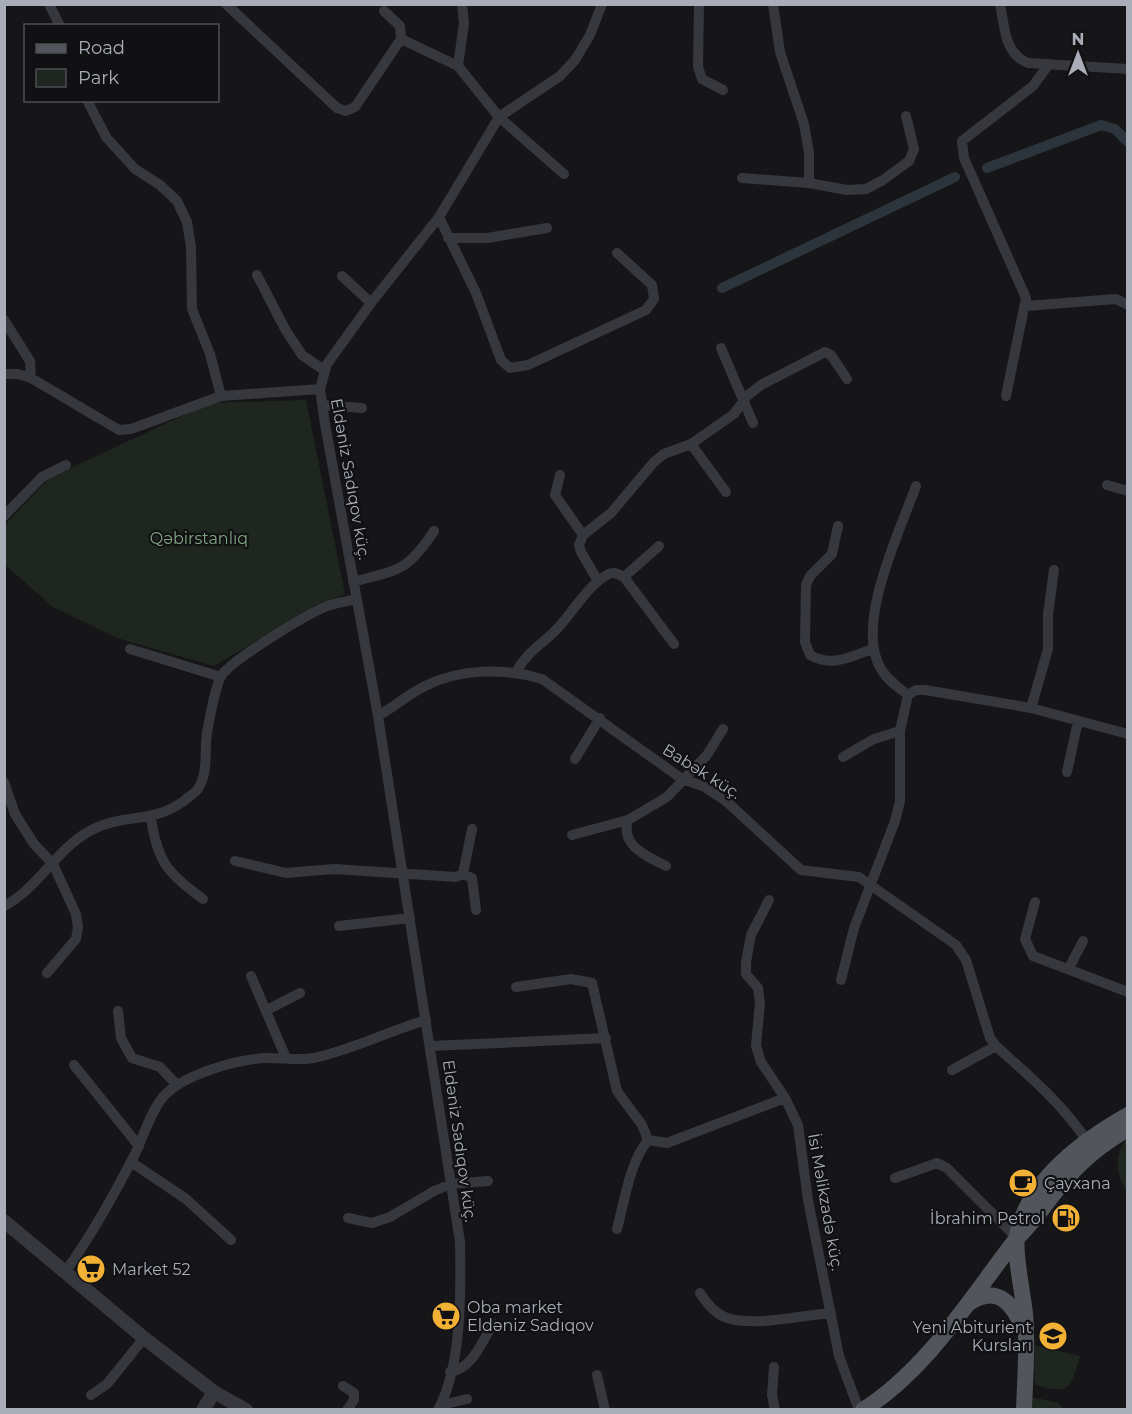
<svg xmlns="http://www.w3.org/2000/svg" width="1132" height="1414" font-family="Montserrat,sans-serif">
	<rect width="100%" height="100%" fill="#161618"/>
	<!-- green -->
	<path fill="#1e261f" d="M 306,400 L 345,594 L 314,606 L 214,666 L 117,638 L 53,607 L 5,565 L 4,526 L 49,478 L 210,403 Z
		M 1127,1138 L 1127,1191 C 1115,1174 1114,1155 1127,1138 Z
		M 1034,1345 L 1080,1356 C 1070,1391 1071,1394 1035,1385 Z
		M 1032,1397 L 1059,1403 L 1063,1409 L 1032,1410 Z"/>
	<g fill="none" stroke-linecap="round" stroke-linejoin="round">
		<!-- canal -->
		<path stroke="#2c353c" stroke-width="10" d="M 987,168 L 1101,125 L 1115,129 L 1128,142
			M 722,288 L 955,177"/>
		<!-- minor -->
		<path stroke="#37383d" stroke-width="10" d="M 49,4 L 60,26
			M 226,4 L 337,108 L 346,111 L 355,107 L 401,39 L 458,66 L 499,117 L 564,174
			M 699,4 L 698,67 L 702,79 L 723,90
			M 773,4 L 780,52 L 804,124 L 809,153 L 809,183
			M 1000,4 C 1005,28 1004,53 1028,63 L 1128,69
			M 384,11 L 400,26 L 401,39
			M 458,66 L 464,23 L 462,4
			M 87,100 L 106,137 L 135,169 L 160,185 L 177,201 L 187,222 L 191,247 L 192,309 L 210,354 L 221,396
			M 742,178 L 809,183 L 847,190 L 866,189 L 883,180 L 909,161 L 914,149 L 906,116
			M 439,217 L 476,293 L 501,360 L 510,368 L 528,365 L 646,310 L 654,299 L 652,285 L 617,253
			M 448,238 L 487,238 L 547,228
			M 257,275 L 285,329 L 302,355 L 324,370
			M 342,276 L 371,303
			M 1026,306 L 1116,299 L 1128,305
			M 4,320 L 30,361 L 31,378
			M 721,348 L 753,423
			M 4,374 L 18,374 L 31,378 L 119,430 L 131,429 L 221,396 L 320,389
			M 1006,396 L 1026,298 L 964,158 L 962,141 L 1033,86 L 1049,64
			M 322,405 L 362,408
			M 691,444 L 726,492
			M 560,475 L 555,495 L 583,535
			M 1107,485 L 1128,491
			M 4,516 L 42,477 L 66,465
			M 838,526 L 832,554 L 810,576 L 806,585 L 805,642 L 810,655 C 832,668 851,656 873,649
			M 624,577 L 659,546
			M 598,581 L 581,552 L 579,545 L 583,535 L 611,513 L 654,462 L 664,454 L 691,444 L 734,414 L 747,396 L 761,385 L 825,352 L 831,355 L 847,379
			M 353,582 C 399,569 406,573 434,531
			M 130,649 L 221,677
			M 516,672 C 526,653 541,645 555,631 C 572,614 586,587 607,575 C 613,571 618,574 624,577 L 674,644
			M 908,695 C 898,687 887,680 881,669 C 854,625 900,531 916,486
			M 908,695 L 916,690 L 925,690 L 1031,708 L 1128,734
			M 1031,708 L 1048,649 L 1048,614 L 1054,570
			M 378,716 C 394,707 409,694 425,686 C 461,668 505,668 542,679 L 682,779 L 705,787 L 726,801 L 801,870 L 859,877 L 956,945 L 966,960 L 990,1038 L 996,1046 C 1031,1078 1060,1101 1087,1141
			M 843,757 L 874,739 L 900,731
			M 575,759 L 600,718
			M 1067,772 L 1078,721
			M 4,782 L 15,814 L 34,844 L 53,864 L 76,914 L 78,927 L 76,939 L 47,973
			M 151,818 C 157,861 168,874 203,899
			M 572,835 L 628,820
			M 235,861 L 286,873 L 334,869 L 456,877 L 463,874 L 472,829
			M 666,866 C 647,856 620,846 628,820 L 667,797 L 707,755 L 723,729
			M 463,874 L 472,878 L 476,910
			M 769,900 L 751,935 L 746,962 L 746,974 L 758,988 L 760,1003 L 756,1046 L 761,1062 L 785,1098 L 798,1125 L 808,1200 L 839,1356 L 859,1410
			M 1035,902 L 1025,939 L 1033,956 L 1128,992
			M 4,906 C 41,887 60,842 98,827 C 130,813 151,824 184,801 C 188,797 194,794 198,789 C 210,770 203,748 208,727 C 211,712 214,693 220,678 C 227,662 306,615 325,607 C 334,603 346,602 356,599
			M 339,926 L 410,918
			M 1069,968 L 1083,941
			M 251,976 L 286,1058
			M 841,980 L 854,928 L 895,821 L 900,801 L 900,731 L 908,695
			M 516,987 L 571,979 L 592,983 L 617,1091 L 642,1125 L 648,1140 L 667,1143 L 785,1098
			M 267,1010 L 300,993
			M 118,1011 L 121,1038 L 132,1058 L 160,1067 L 177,1085
			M 431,1046 L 606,1038
			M 74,1065 L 139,1146
			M 952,1070 L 996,1046
			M 131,1162 L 186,1199 L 231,1240
			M 895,1178 L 937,1163 L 947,1168 L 1017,1238
			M 348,1218 L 372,1223 L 390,1217 L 434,1191 L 451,1184 L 488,1181
			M 617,1229 C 625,1200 629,1164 648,1140
			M 65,1272 C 92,1235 114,1195 135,1154 C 144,1135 150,1113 163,1097 C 182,1075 235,1060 264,1058 C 282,1057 301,1062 318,1057 C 355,1048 390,1031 426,1020
			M 700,1293 C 707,1304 715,1314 727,1318 C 754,1327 802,1315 831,1313
			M 774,1367 L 772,1395 L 775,1410
			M 450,1372 C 473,1368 481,1343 493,1324
			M 597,1375 L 605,1410
			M 343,1386 L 354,1393 L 354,1400 L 347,1410
			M 91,1395 L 107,1384 L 144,1338
			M 441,1405 L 467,1399
			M 438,1410 C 462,1366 461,1291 460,1242 L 378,716 L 325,424 L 320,389 L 327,364 L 371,303 L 439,217 L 499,117 L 560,76 L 575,60 L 590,35 L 602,4"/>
		<!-- tertiary -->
		<path stroke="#37383d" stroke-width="14" d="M 4,1221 L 144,1338 L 214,1392 L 246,1410
			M 203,1410 L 214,1392"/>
		<!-- primary -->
		<path stroke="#53555c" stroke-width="16" d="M 969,1303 C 997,1285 1012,1302 1023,1328
			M 863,1410 C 928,1369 971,1297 1017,1238 C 1035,1221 1046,1202 1062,1184 C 1080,1162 1103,1143 1128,1129
			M 1024,1410 C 1025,1378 1028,1345 1025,1314 C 1023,1293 1014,1254 1017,1236 C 1027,1181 1082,1141 1128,1115"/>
	</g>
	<!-- icons -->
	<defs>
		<g id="cafe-disc" transform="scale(1.5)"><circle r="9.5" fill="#f2b134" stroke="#111113"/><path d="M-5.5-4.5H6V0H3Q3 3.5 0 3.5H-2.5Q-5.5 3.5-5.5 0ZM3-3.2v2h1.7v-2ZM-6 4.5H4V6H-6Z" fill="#111"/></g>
		<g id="fuel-disc" transform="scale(1.5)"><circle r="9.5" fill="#f2b134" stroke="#111113"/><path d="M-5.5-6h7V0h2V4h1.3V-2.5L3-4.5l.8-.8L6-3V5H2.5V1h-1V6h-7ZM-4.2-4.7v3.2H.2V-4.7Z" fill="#111"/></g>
		<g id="supermarket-disc" transform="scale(1.5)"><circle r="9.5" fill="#f2b134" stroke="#111113"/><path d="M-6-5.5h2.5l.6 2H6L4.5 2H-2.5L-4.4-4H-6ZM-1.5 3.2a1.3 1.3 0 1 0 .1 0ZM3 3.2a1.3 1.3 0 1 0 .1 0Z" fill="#111"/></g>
		<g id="school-disc" transform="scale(1.5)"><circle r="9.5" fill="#f2b134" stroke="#111113"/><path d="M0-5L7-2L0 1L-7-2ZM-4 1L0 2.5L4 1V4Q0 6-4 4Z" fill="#111"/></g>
	</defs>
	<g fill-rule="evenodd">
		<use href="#cafe-disc" x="1023" y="1183"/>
		<use href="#fuel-disc" x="1066" y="1218"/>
		<use href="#supermarket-disc" x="91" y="1269"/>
		<use href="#supermarket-disc" x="446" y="1316"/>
		<use href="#school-disc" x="1053" y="1336"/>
	</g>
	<g text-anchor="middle" stroke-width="4.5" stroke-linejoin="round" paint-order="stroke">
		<!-- street labels -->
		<g font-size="16" fill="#a8adb8" stroke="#111113">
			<text transform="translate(351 479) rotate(80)" y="6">Eldəniz Sadıqov küç.</text>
			<text transform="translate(702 771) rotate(32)" y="6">Babək küç.</text>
			<text transform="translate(460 1141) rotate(82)" y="6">Eldəniz Sadıqov küç.</text>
			<text transform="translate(826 1202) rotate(80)" y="6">İsi Məlikzadə küç.</text>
		</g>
		<!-- park labels -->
		<g font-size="16" fill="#7fa381" stroke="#111113">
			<text x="199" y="544">Qəbirstanlıq</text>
		</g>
		<!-- poi labels -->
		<g font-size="16" fill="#a8adb8" stroke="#111113" text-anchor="start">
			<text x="1044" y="1189">Çayxana</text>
			<text x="1045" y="1224" text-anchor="end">İbrahim Petrol</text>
			<text x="112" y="1275">Market 52</text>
			<text x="467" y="1313">Oba market<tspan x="467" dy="18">Eldəniz Sadıqov</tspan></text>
			<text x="1032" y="1333" text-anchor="end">Yeni Abiturient<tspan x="1032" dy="18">Kursları</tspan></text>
		</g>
	</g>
	<!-- border -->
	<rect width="1132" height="1414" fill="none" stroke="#a8adb8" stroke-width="12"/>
	<!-- legend -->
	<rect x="24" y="24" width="195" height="78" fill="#111113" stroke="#4d4f55" stroke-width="1.5"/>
	<rect x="36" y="44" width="30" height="9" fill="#53555c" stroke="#4d4f55" stroke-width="1.5"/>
	<text x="78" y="54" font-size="18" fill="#a8adb8">Road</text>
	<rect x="36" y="69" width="30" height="18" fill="#1e261f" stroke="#4d4f55" stroke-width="1.5"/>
	<text x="78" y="84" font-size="18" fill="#a8adb8">Park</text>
	<!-- north arrow -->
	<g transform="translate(1078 54)" stroke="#111113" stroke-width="4.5" paint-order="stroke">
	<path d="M0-4.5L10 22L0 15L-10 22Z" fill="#a8adb8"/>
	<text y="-9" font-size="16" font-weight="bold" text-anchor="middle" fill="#a8adb8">N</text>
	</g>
</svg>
